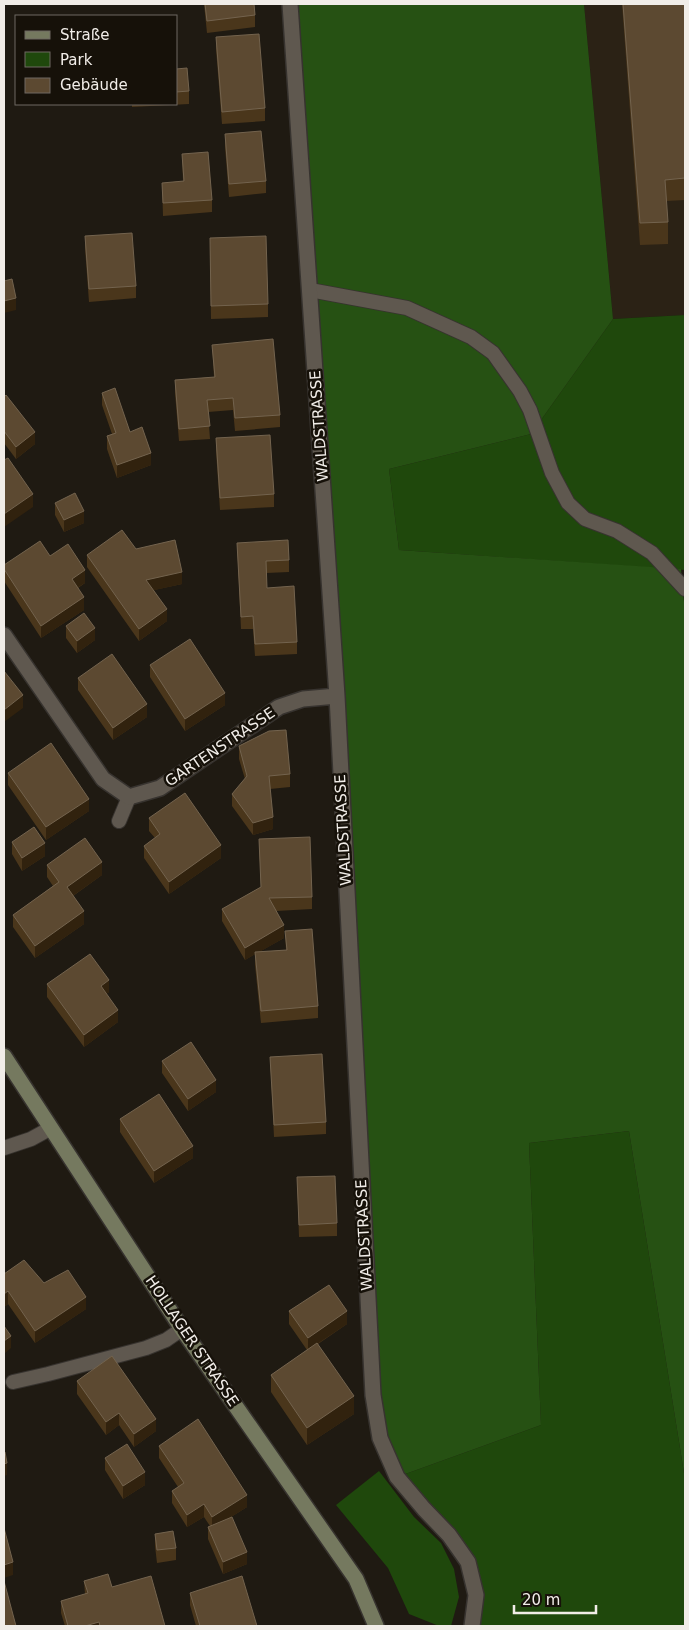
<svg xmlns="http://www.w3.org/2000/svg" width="689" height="1630" font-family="'DejaVu Sans',sans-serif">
	<rect width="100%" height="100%" fill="#1f1a12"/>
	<!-- built -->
	<path fill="#2b2215" d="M 584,4 L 685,4 L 685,315 L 613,319 Z"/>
	<!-- green -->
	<path fill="#1f480c" d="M 685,315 L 685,570 L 399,550 L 389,469 L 531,434 L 613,319 Z
		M 629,1131 L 685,1479 L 685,1626 L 472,1626 L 468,1562 L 397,1477 L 541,1425 L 529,1143 Z
		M 379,1471 L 414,1517 L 441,1543 L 454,1569 L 459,1597 L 451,1626 L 439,1626 L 409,1614 L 388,1568 L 336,1505 Z"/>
	<!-- forest -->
	<path fill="#265113" d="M 289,4 L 584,4 L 613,319 L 531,434 L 389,469 L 399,550 L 681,569 L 685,613 L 685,1479 L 629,1131 L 529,1143 L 541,1425 L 397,1477 L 380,1438 Z"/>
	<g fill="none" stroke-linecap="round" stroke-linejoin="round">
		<!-- lane casing -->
		<g stroke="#37332f" stroke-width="16">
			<path id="lane" d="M 310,290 L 407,308 L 471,337 L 493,353 L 520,391 L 530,410 L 552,473 L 568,503 L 585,519 L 617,531 L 652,553 L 685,589
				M 119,821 L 129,797
				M 4,1148 L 31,1139 L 51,1128
				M 13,1382 L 48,1374 L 146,1348 L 166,1340 L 182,1329"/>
		</g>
		<!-- street casing -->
		<g stroke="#37332f" stroke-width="18">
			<path id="street" d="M 290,4 L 337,696 L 373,1395 L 380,1438 L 397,1477 L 424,1509 L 449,1535 L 468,1562 L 476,1595 L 472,1626
				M 4,635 L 103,779 L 129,797 L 160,788 L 279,707 L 303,699 L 337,696"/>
		</g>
		<!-- secondary casing -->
		<g stroke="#37332f" stroke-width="18">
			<path id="secondary" d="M 4,1056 L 182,1329 L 356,1579 L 376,1626"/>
		</g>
		<!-- lane -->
		<use href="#lane" stroke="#5f584f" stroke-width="14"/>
		<!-- street -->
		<use href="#street" stroke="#5f584f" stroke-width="15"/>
		<!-- secondary -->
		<use href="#secondary" stroke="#75795f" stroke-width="15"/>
	</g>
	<!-- wall -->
	<path fill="#4a361b" d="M 204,4 L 254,4 L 255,15 L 255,27 L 207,33 Z
		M 622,4 L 685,4 L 685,200 L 666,201 L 668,222 L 668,244 L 640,245 Z
		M 216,37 L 265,108 L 265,121 L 222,124 L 216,49 Z
		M 176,69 L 189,91 L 189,104 L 132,107 L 132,104 L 176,104 Z
		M 225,134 L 266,181 L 266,193 L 229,197 L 225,147 Z
		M 182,154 L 212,200 L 212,212 L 163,216 L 162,183 L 183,181 Z
		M 85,236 L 136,286 L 136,298 L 89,302 L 85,248 Z
		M 210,250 L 268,304 L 268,317 L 211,319 Z
		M 212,345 L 280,415 L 280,427 L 235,431 L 233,410 L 208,412 L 210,439 L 179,441 L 175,393 L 175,380 L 214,377 Z
		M 102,393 L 130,432 L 151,465 L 117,478 L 107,449 L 107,436 L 112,434 L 102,405 Z
		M 4,397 L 35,444 L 16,459 L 4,443 Z
		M 216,438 L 274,494 L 274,507 L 220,510 L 216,451 Z
		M 55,503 L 84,523 L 64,532 L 55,515 Z
		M 237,543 L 289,560 L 289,572 L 266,573 L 267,588 L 297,642 L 297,654 L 255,656 L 253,629 L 241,629 Z
		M 136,549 L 182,584 L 154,590 L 167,621 L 139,641 L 87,567 L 87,555 Z
		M 50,556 L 85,583 L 78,588 L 84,610 L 41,638 L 4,581 L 4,565 Z
		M 66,626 L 95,640 L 77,653 L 66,638 Z
		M 150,665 L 225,705 L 185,731 L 150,677 Z
		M 78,678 L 147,717 L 113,740 L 78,690 Z
		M 239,746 L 290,774 L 290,787 L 270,789 L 273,829 L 253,835 L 232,806 L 232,794 L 245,779 L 239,759 Z
		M 8,773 L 89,811 L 46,840 L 8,785 Z
		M 149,818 L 221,858 L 169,894 L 144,858 L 144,846 L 155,838 L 149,831 Z
		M 259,839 L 312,897 L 312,909 L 276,911 L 284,938 L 259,952 L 286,950 L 285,931 L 318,1006 L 318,1018 L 261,1023 L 255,965 L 255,954 L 245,960 L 222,921 L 222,909 L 261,887 Z
		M 12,842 L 45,856 L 22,871 L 12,854 Z
		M 47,865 L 102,875 L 73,896 L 84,924 L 35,958 L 13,927 L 13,915 L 53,886 L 47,877 Z
		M 47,984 L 109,992 L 106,994 L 118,1022 L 84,1047 L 47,997 Z
		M 270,1057 L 326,1122 L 326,1134 L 274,1137 Z
		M 162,1061 L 216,1092 L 188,1111 L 162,1073 Z
		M 120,1119 L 193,1158 L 154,1183 L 120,1132 Z
		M 297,1177 L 337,1223 L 337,1236 L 299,1237 Z
		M 4,1274 L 44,1283 L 86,1309 L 35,1343 L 8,1304 L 4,1307 Z
		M 289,1311 L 347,1324 L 318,1344 L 354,1414 L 307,1445 L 271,1392 L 271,1375 L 307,1350 L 289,1324 Z
		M 77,1381 L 156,1431 L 134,1447 L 119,1425 L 106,1435 L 77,1394 Z
		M 159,1446 L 247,1507 L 231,1517 L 247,1564 L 223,1574 L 208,1539 L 208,1527 L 210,1526 L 204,1517 L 187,1527 L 172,1503 L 172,1491 L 178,1487 L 159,1458 Z
		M 105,1458 L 145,1485 L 123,1499 L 105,1470 Z
		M 155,1534 L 176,1548 L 176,1560 L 157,1563 L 155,1546 Z
		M 84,1581 L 112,1587 L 165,1626 L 65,1626 L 61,1613 L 61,1601 L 85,1594 Z
		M 190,1593 L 257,1626 L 196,1626 L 190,1605 Z"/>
	<!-- shaded-wall -->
	<path fill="#31220e" d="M 16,298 L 16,310 L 4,313 L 4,301 Z
		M 35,432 L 35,444 L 16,459 L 16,447 Z
		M 151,453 L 151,465 L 117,478 L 117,465 Z
		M 33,494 L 33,507 L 4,527 L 4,514 Z
		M 84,511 L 84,523 L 64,532 L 64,520 Z
		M 85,570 L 85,583 L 72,591 L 72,579 Z
		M 182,572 L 182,584 L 146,592 L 146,580 Z
		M 84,597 L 84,610 L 41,638 L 41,626 Z
		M 167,609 L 167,621 L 139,641 L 139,629 Z
		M 95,628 L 95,640 L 77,653 L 77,641 Z
		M 225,693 L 225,705 L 185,731 L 185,719 Z
		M 23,695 L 23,708 L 4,722 L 4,710 Z
		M 147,704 L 147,717 L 113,740 L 113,728 Z
		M 89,799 L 89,811 L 46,840 L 46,827 Z
		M 273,817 L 273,829 L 253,835 L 253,823 Z
		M 45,843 L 45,856 L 22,871 L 22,858 Z
		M 221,845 L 221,858 L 169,894 L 169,882 Z
		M 102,862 L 102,875 L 67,900 L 67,887 Z
		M 84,911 L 84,924 L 35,958 L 35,946 Z
		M 284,925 L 284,938 L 245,960 L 245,948 Z
		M 109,980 L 109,992 L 101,998 L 101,986 Z
		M 118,1010 L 118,1022 L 84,1047 L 84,1035 Z
		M 216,1080 L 216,1092 L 188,1111 L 188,1099 Z
		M 193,1146 L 193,1158 L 154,1183 L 154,1171 Z
		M 8,1291 L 8,1304 L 4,1307 L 4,1294 Z
		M 86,1297 L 86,1309 L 35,1343 L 35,1331 Z
		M 347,1311 L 347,1324 L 308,1350 L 308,1338 Z
		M 11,1336 L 11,1348 L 4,1354 L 4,1341 Z
		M 354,1396 L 354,1414 L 307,1445 L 307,1428 Z
		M 119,1413 L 119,1425 L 106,1435 L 106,1422 Z
		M 156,1419 L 156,1431 L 134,1447 L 134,1434 Z
		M 7,1463 L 7,1475 L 4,1476 L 4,1464 Z
		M 145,1472 L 145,1485 L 123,1499 L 123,1486 Z
		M 247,1495 L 247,1507 L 212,1529 L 212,1517 Z
		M 204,1504 L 204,1517 L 187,1527 L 187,1515 Z
		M 247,1552 L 247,1564 L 223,1574 L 223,1562 Z
		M 13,1562 L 13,1575 L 4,1578 L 4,1565 Z
		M 99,1622 L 99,1626 L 85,1626 Z"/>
	<!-- building -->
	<path fill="#5c4931" stroke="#73634e" d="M 205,4 L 254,4 L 255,15 L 207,21 Z
		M 623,4 L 685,4 L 685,178 L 665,180 L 668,222 L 640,223 Z
		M 259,34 L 265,108 L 222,112 L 216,37 Z
		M 187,68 L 189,91 L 176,92 L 176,69 Z
		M 261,131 L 266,181 L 229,184 L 225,134 Z
		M 208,152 L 212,200 L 163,203 L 162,183 L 184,181 L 182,154 Z
		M 132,233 L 136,286 L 89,289 L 85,236 Z
		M 266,236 L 268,304 L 211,306 L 210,238 Z
		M 12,279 L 16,298 L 4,301 L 4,281 Z
		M 273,339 L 280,415 L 235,418 L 233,398 L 207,400 L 210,426 L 179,429 L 175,380 L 215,377 L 212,345 Z
		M 115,388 L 130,432 L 142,427 L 151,453 L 117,465 L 107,436 L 116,433 L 102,393 Z
		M 6,395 L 35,432 L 16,447 L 4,431 L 4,397 Z
		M 270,435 L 274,494 L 220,498 L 216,438 Z
		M 8,458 L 33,494 L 4,514 L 4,460 Z
		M 75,493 L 84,511 L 64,520 L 55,503 Z
		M 122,530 L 136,549 L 175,540 L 182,572 L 146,580 L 167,609 L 139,629 L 87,555 Z
		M 288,540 L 289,560 L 266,561 L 267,588 L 294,586 L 297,642 L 255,644 L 253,616 L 241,617 L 237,543 Z
		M 40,541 L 50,556 L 68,544 L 85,570 L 72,579 L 84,597 L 41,626 L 4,569 L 4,565 Z
		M 84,613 L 95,628 L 77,641 L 66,626 Z
		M 190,639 L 225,693 L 185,719 L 150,665 Z
		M 112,654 L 147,704 L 113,728 L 78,678 Z
		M 4,671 L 23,695 L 4,710 Z
		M 286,730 L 290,774 L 269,776 L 273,817 L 253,823 L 232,794 L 247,776 L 239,746 L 269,731 Z
		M 51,743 L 89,799 L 46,827 L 8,773 Z
		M 185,793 L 221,845 L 169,882 L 144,846 L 160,834 L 149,818 Z
		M 34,827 L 45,843 L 22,858 L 12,842 Z
		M 310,837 L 312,897 L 269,898 L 284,925 L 245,948 L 222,909 L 261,887 L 259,839 Z
		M 85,838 L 102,862 L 67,887 L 84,911 L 35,946 L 13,915 L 59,882 L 47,865 Z
		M 312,929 L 318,1006 L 261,1011 L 255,952 L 287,950 L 285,931 Z
		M 90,954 L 109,980 L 101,986 L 118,1010 L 84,1035 L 47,984 Z
		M 191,1042 L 216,1080 L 188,1099 L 162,1061 Z
		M 322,1054 L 326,1122 L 274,1125 L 270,1057 Z
		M 159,1094 L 193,1146 L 154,1171 L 120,1119 Z
		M 335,1176 L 337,1223 L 299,1225 L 297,1177 Z
		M 24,1260 L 44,1283 L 68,1270 L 86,1297 L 35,1331 L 8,1291 L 4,1294 L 4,1274 Z
		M 329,1285 L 347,1311 L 308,1338 L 289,1311 Z
		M 4,1326 L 11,1336 L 4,1341 Z
		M 317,1343 L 354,1396 L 307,1428 L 271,1375 Z
		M 112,1356 L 156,1419 L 134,1434 L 119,1413 L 106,1422 L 77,1381 Z
		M 198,1419 L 247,1495 L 212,1517 L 204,1504 L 187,1515 L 172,1491 L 184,1483 L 159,1446 Z
		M 127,1444 L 145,1472 L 123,1486 L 105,1458 Z
		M 4,1452 L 5,1452 L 7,1463 L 4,1464 Z
		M 232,1517 L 247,1552 L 223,1562 L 208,1527 Z
		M 4,1528 L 13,1562 L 4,1565 Z
		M 173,1531 L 176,1548 L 157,1550 L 155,1534 Z
		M 108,1574 L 112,1587 L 151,1576 L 165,1626 L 100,1626 L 99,1622 L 85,1626 L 68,1626 L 61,1601 L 88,1593 L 84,1581 Z
		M 242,1576 L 257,1626 L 200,1626 L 190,1593 Z
		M 4,1581 L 16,1626 L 4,1626 Z"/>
	<g text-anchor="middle" stroke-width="5" stroke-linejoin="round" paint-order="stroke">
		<!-- street labels -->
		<g font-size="15" fill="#f1ede8" stroke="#161109">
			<text transform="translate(319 426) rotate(-94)" y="5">WALDSTRASSE</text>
			<text transform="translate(220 747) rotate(-34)" y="5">GARTENSTRASSE</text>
			<text transform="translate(343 830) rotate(-93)" y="5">WALDSTRASSE</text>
			<text transform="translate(364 1235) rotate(-93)" y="5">WALDSTRASSE</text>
			<text transform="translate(192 1341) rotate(56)" y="5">HOLLAGER STRASSE</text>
		</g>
	</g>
	<!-- border -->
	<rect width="689" height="1630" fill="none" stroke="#f1ede8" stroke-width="10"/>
	<!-- legend -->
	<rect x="15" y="15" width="162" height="90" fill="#161109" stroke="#6e6962"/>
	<rect x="25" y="31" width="25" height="8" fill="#75795f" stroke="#6e6962"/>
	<text x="60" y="40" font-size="15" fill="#f1ede8">Straße</text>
	<rect x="25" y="52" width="25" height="15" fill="#1f480c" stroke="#6e6962"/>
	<text x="60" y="65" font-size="15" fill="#f1ede8">Park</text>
	<rect x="25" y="78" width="25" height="15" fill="#5c4931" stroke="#6e6962"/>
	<text x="60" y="90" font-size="15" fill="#f1ede8">Gebäude</text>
	<!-- scale -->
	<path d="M514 1605v8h82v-8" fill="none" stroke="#f1ede8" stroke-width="2.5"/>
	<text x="522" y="1605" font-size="15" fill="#f1ede8" stroke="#161109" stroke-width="4" paint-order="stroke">20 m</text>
</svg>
